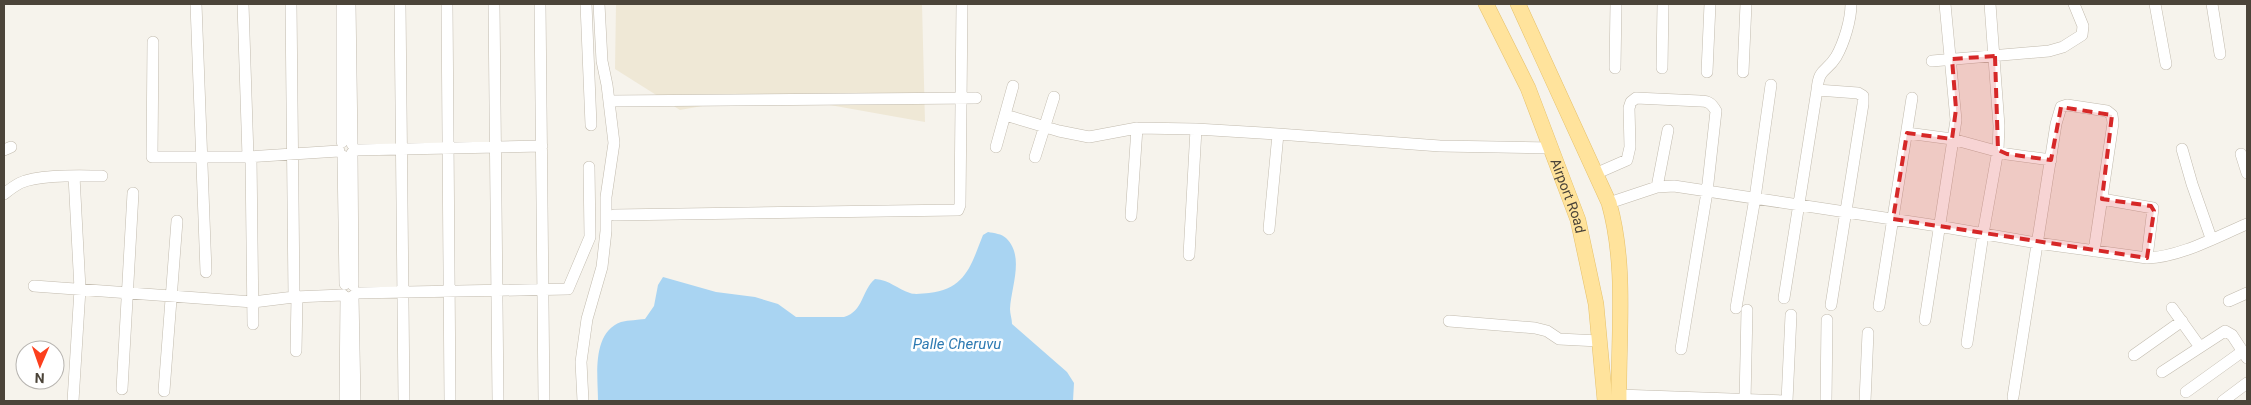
<svg xmlns="http://www.w3.org/2000/svg" width="2251" height="405" font-family="Roboto,sans-serif">
	<rect width="100%" height="100%" fill="#f6f3ec"/>
	<!-- education -->
	<path fill="#efe8d6" d="M 616,4 L 922,4 L 925,122 L 768,94 L 680,110 L 615,69 Z"/>
	<!-- water -->
	<path fill="#a9d4f2" d="M 988,232 C 994,233 1002,234 1006,238 C 1025,256 1011,287 1010,309 C 1010,314 1012,319 1012,324 L 1067,372 L 1074,383 L 1073,401 L 598,401 C 598,377 591,333 621,322 C 629,320 638,320 645,319 L 654,306 L 658,285 L 663,277 L 716,292 L 755,297 L 778,304 L 796,317 L 844,317 C 864,311 861,291 875,279 C 890,280 897,289 910,293 C 915,295 924,293 929,293 C 966,289 971,265 983,235 Z"/>
	<g fill="none" stroke-linecap="round" stroke-linejoin="round">
		<!-- minor casing -->
		<g stroke="#c2bbae" stroke-width="12">
			<path id="minor" d="M 196,4 L 206,272
				M 243,4 L 248,157
				M 291,4 L 294,297 L 343,295
				M 342,4 L 342,142
				M 350,4 L 352,144
				M 400,4 L 404,401
				M 447,4 L 450,401
				M 494,4 L 498,401
				M 540,4 L 544,401
				M 586,4 L 591,125
				M 2155,4 L 2166,64
				M 2212,4 L 2220,54
				M 153,42 L 152,157 L 248,157 L 339,151
				M 1932,61 L 2049,51 L 2063,47 L 2082,35 L 2083,26 L 2074,4
				M 1615,68 L 1616,4
				M 1662,68 L 1663,4
				M 1707,72 L 1710,4
				M 1743,72 L 1746,4
				M 1817,90 C 1819,67 1826,73 1836,57 C 1844,43 1851,20 1851,4
				M 609,101 L 976,98
				M 1005,115 L 1059,131 L 1089,137 L 1137,128 L 1196,129
				M 1907,133 L 1952,139 L 2007,154 L 2051,160
				M 996,147 L 1013,86
				M 2182,149 L 2192,184 L 2211,238
				M 4,150 L 11,147
				M 354,150 L 542,146
				M 352,153 L 353,285
				M 2241,154 L 2247,173
				M 343,156 L 345,284
				M 251,157 L 253,324
				M 1035,157 L 1054,97
				M 1595,174 L 1627,160 L 1630,147 L 1629,108 L 1631,102 L 1636,98 L 1700,101 C 1709,101 1712,104 1716,111 L 1707,192 L 1681,349
				M 1657,187 L 1668,130
				M 4,194 C 9,190 14,186 20,183 C 39,174 80,176 102,176
				M 2102,199 L 2153,208 L 2147,258
				M 1609,203 L 1657,187 L 1674,186 L 1938,226 L 2037,243 L 2147,258 C 2180,257 2216,237 2247,224
				M 614,215 L 958,210 L 960,205 L 962,4
				M 1131,216 L 1137,128
				M 1269,229 L 1278,134 L 1440,146 L 1551,148
				M 1189,255 L 1196,129 L 1278,134
				M 34,286 L 253,302 L 294,297
				M 356,293 L 568,289 L 590,237 L 589,167
				M 353,296 L 355,401
				M 1784,298 L 1817,90 L 1858,93 L 1863,96 L 1863,104 L 1831,305
				M 2229,301 L 2247,293
				M 1879,306 L 1912,98
				M 1736,308 L 1755,198 L 1771,85
				M 2172,308 L 2200,347
				M 1925,320 L 1956,120 L 1945,4
				M 1449,321 L 1535,328 L 1547,331 L 1559,339 L 1599,341
				M 1967,343 L 1983,234 L 1998,150 L 1999,126 L 1990,4
				M 296,351 L 297,297
				M 2134,355 L 2182,321
				M 2162,372 L 2225,331 L 2232,335 L 2247,358
				M 122,389 L 133,193
				M 164,391 L 177,221
				M 2186,392 L 2243,351
				M 1619,395 L 1784,401
				M 2013,397 L 2056,124 L 2061,107 L 2067,105 L 2107,111 L 2112,115 L 2113,123 L 2094,251
				M 73,401 L 80,289 L 74,176
				M 345,401 L 346,297
				M 583,401 L 581,362 L 587,319 L 602,267 L 606,231 L 606,197 L 614,143 L 607,85 L 602,61 L 599,4
				M 1745,401 L 1747,310
				M 1787,401 L 1791,315
				M 1826,401 L 1827,320
				M 1865,401 L 1868,333
				M 2223,401 L 2247,383"/>
		</g>
		<!-- major casing -->
		<g stroke="#e6c16a" stroke-width="16">
			<g id="major">
				<path id="s1" d="M 1486,4 L 1528,88 L 1578,220 L 1596,304 L 1605,401"/>
				<path d="M 1518,4 L 1609,203 C 1627,267 1618,335 1619,401"/>
			</g>
		</g>
		<!-- minor -->
		<use href="#minor" stroke="#fff" stroke-width="11"/>
		<!-- major -->
		<use href="#major" stroke="#ffe39c" stroke-width="15"/>
	</g>
	<!-- marked area -->
	<path fill="#d62828" fill-opacity="0.2" stroke="#d62828" stroke-width="4" stroke-dasharray="10 6" stroke-linejoin="round" d="M 1995,56 L 1998,150 L 2007,154 L 2051,160 L 2061,107 L 2112,115 L 2102,199 L 2151,206 L 2154,211 L 2147,258 L 1893,219 L 1907,133 L 1952,139 L 1956,109 L 1952,59 Z"/>
	<g text-anchor="middle" stroke-width="5" stroke-linejoin="round" paint-order="stroke">
		<!-- street labels -->
		<g font-size="14" fill="#4b4439" stroke="#fff">
			<text dy="5" stroke="none"><textPath href="#s1" startOffset="209">Airport Road</textPath></text>
		</g>
		<!-- water labels -->
		<g font-size="15" font-style="italic" fill="#2e7ab2" stroke="#fff">
			<text x="957" y="349">Palle Cheruvu</text>
		</g>
	</g>
	<!-- border -->
	<rect width="2251" height="405" fill="none" stroke="#4b4439" stroke-width="10"/>
	<!-- north arrow -->
	<g transform="translate(40 365) rotate(182)"><circle r="24" fill="#ffffff" stroke="#b7b4b0"/>
	<path d="M0-4L9 19L0 12L-9 19Z" fill="#fc3f1d"/>
	<text y="-8" font-size="14" font-weight="bold" text-anchor="middle" fill="#4b4439">N</text>
	</g>
</svg>
